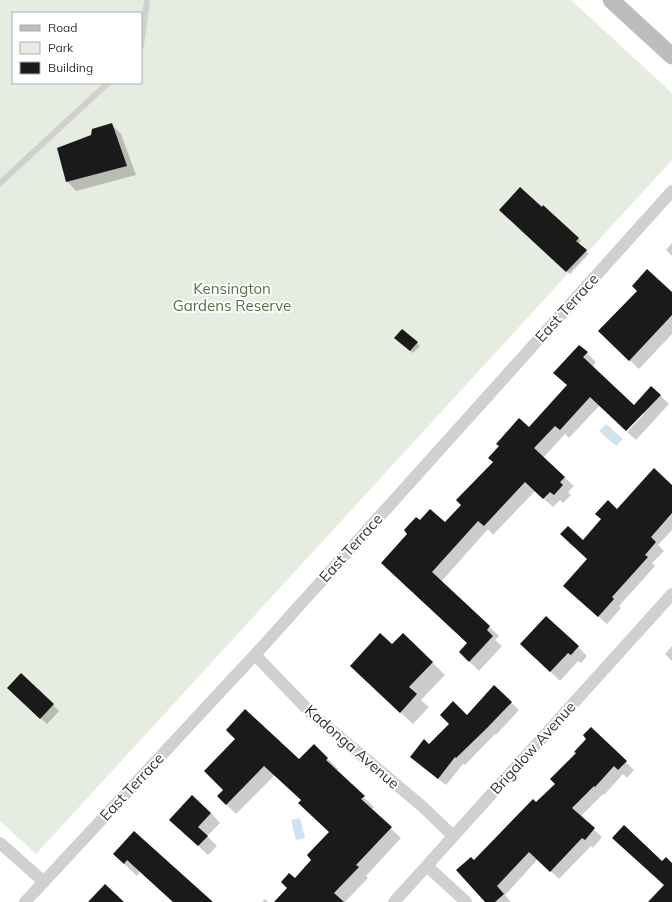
<svg xmlns="http://www.w3.org/2000/svg" width="672" height="902" font-family="Mulish,sans-serif">
	<rect width="100%" height="100%" fill="#fff"/>
	<!-- green -->
	<path fill="#e6ecdf" fill-rule="evenodd" d="M 0,0 L 571,0 L 672,93 L 672,160 L 36,854 L 0,821 ZM 13,13 L 141,13 L 141,83 L 13,83 Z"/>
	<!-- water -->
	<path fill="#cfe2ee" d="M 606,424 L 623,439 L 616,446 L 599,431 Z
		M 300,818 L 305,838 L 296,840 L 291,820 Z"/>
	<!-- shadow -->
	<path fill="#0003" d="M 111,124 L 121,134 L 136,175 L 76,191 L 67,181 L 92,136 Z
		M 500,210 L 578,238 L 581,241 L 578,244 L 589,254 L 570,274 Z
		M 672,243 L 672,256 L 666,250 Z
		M 672,294 L 672,334 L 639,369 L 609,341 Z
		M 398,341 L 417,343 L 420,346 L 413,353 Z
		M 579,346 L 596,362 L 592,367 L 634,406 L 660,395 L 669,404 L 636,440 L 627,432 L 644,414 L 643,412 L 599,406 L 569,438 L 565,434 L 543,458 L 574,486 L 568,492 L 571,495 L 563,503 L 560,500 L 553,507 L 535,491 L 493,535 L 488,529 L 441,582 L 499,636 L 495,640 L 502,646 L 479,671 L 469,661 L 468,643 L 391,572 L 420,522 L 445,524 L 568,386 Z
		M 672,486 L 672,530 L 658,545 L 664,551 L 652,563 L 655,566 L 619,606 L 621,608 L 607,624 L 572,594 L 588,559 L 583,541 L 617,510 Z
		M 672,646 L 672,661 L 665,654 Z
		M 578,647 L 587,656 L 581,663 L 578,661 L 560,681 L 531,653 Z
		M 432,662 L 445,675 L 421,700 L 429,707 L 413,724 L 364,679 Z
		M 494,686 L 519,710 L 496,735 L 495,734 L 465,765 L 463,764 L 446,785 L 419,764 L 429,745 L 467,716 Z
		M 14,694 L 53,705 L 59,711 L 47,724 Z
		M 591,729 L 634,770 L 627,778 L 623,774 L 604,795 L 603,794 L 580,817 L 602,837 L 593,848 L 591,846 L 559,879 L 538,859 L 505,895 L 511,902 L 486,902 L 474,861 L 556,784 L 588,739 Z
		M 314,745 L 338,769 L 336,771 L 374,807 L 371,810 L 401,838 L 366,876 L 368,878 L 345,902 L 275,902 L 313,860 L 330,833 L 302,800 L 275,775 L 236,814 L 218,796 L 224,790 L 205,771 L 299,761 Z
		M 211,813 L 220,823 L 207,836 L 217,846 L 208,855 L 180,829 Z
		M 134,832 L 211,902 L 173,902 L 140,872 L 137,876 L 114,854 Z
		M 265,899 L 268,902 L 262,902 Z"/>
	<!-- building -->
	<path fill="#1a1a1a" d="M 112,123 L 127,166 L 66,182 L 57,148 L 91,135 L 92,129 Z
		M 520,187 L 542,207 L 543,205 L 579,238 L 576,241 L 587,250 L 566,272 L 499,210 Z
		M 647,269 L 672,292 L 672,315 L 629,361 L 598,331 L 637,291 L 632,286 Z
		M 402,329 L 418,342 L 410,351 L 394,338 Z
		M 579,345 L 588,352 L 583,357 L 634,405 L 651,386 L 661,395 L 626,431 L 590,397 L 560,430 L 555,426 L 534,448 L 565,477 L 560,482 L 563,485 L 554,495 L 550,492 L 543,499 L 525,482 L 484,526 L 478,521 L 432,572 L 490,626 L 487,630 L 493,636 L 469,662 L 459,652 L 467,643 L 381,563 L 407,534 L 404,530 L 416,517 L 420,520 L 430,509 L 445,522 L 461,505 L 456,500 L 493,462 L 488,458 L 499,446 L 496,444 L 519,418 L 529,427 L 567,385 L 553,373 Z
		M 654,468 L 672,485 L 672,513 L 651,537 L 656,542 L 645,555 L 648,557 L 612,597 L 614,599 L 598,617 L 563,586 L 587,559 L 560,534 L 568,526 L 583,540 L 601,519 L 595,514 L 608,500 L 617,509 Z
		M 546,616 L 579,646 L 571,655 L 568,653 L 550,672 L 520,644 Z
		M 380,633 L 392,644 L 403,633 L 433,662 L 409,687 L 417,694 L 400,713 L 350,666 Z
		M 21,673 L 54,704 L 40,719 L 7,688 Z
		M 494,685 L 512,702 L 487,728 L 456,758 L 455,757 L 438,779 L 410,757 L 424,739 L 429,744 L 449,724 L 440,715 L 453,701 L 467,715 Z
		M 245,709 L 299,759 L 314,744 L 328,758 L 326,760 L 365,796 L 361,799 L 392,827 L 356,865 L 359,867 L 334,893 L 344,902 L 274,902 L 287,888 L 281,882 L 289,873 L 295,878 L 311,860 L 307,855 L 329,832 L 298,803 L 301,800 L 264,766 L 226,805 L 217,796 L 223,790 L 204,771 L 235,739 L 226,730 Z
		M 591,727 L 627,761 L 618,770 L 614,766 L 595,787 L 594,786 L 572,808 L 595,828 L 585,840 L 582,838 L 550,872 L 529,852 L 497,886 L 504,894 L 495,902 L 485,902 L 456,870 L 471,857 L 474,860 L 533,799 L 536,802 L 555,784 L 550,779 L 576,753 L 574,752 L 586,739 L 583,735 Z
		M 192,795 L 211,813 L 198,827 L 208,836 L 198,846 L 169,820 Z
		M 624,825 L 662,861 L 666,857 L 672,863 L 672,902 L 648,902 L 664,885 L 612,838 Z
		M 134,831 L 213,902 L 173,902 L 127,860 L 124,864 L 113,854 Z
		M 105,884 L 124,902 L 88,902 Z"/>
	<g fill="none" stroke-linecap="round" stroke-linejoin="round">
		<!-- lane -->
		<path stroke="#d0d0d0" stroke-width="6" d="M 141,46 L 147,0
			M 0,183 L 108,83"/>
		<!-- street -->
		<path stroke="#d0d0d0" stroke-width="12" d="M 255,655 L 311,713 L 423,807 L 453,836
			M 0,843 L 44,882
			M 427,866 L 466,902
			M 25,902 L 263,646 L 672,191
			M 394,902 L 672,594"/>
		<!-- secondary -->
		<path stroke="#bdbdbd" stroke-width="17" d="M 611,0 L 672,56"/>
	</g>
	<g text-anchor="middle" stroke-width="4" stroke-linejoin="round" paint-order="stroke">
		<!-- park labels -->
		<g font-size="15" fill="#56703f" stroke="#fff">
			<text x="232" y="294">Kensington<tspan x="232" dy="17">Gardens Reserve</tspan></text>
		</g>
		<!-- street labels -->
		<g font-size="15" fill="#333" stroke="#fff">
			<text transform="translate(567 308) rotate(-48)" y="5">East Terrace</text>
			<text transform="translate(351 548) rotate(-48)" y="5">East Terrace</text>
			<text transform="translate(352 747) rotate(41)" y="5">Kadonga Avenue</text>
			<text transform="translate(533 748) rotate(-48)" y="5">Brigalow Avenue</text>
			<text transform="translate(132 787) rotate(-47)" y="5">East Terrace</text>
		</g>
	</g>
	<!-- legend -->
	<rect x="12" y="12" width="130" height="72" fill="#ffffff" stroke="#adadad"/>
	<rect x="20" y="25" width="20" height="6" fill="#bdbdbd" stroke="#adadad"/>
	<text x="48" y="32" font-size="12" fill="#333333">Road</text>
	<rect x="20" y="42" width="20" height="12" fill="#e6ecdf" stroke="#adadad"/>
	<text x="48" y="52" font-size="12" fill="#333333">Park</text>
	<rect x="20" y="62" width="20" height="12" fill="#1a1a1a" stroke="#adadad"/>
	<text x="48" y="72" font-size="12" fill="#333333">Building</text>
</svg>
